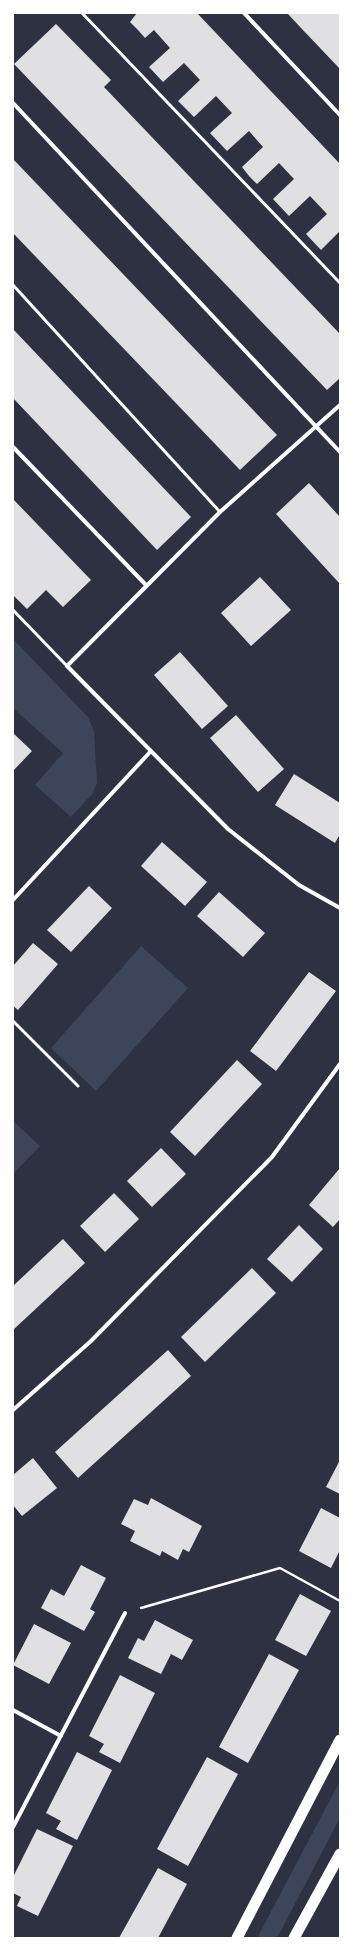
<svg xmlns="http://www.w3.org/2000/svg" width="353" height="1951" font-family="Overpass,sans-serif">
	<rect width="100%" height="100%" fill="#2d3142"/>
	<!-- green -->
	<path fill="#3c4559" d="M 13,639 L 88,717 L 94,731 L 97,783 L 93,793 L 71,817 L 35,785 L 63,753 L 13,708 Z
		M 141,946 L 188,988 L 96,1091 L 51,1048 Z
		M 13,1121 L 40,1146 L 13,1174 Z
		M 340,1781 L 340,1818 L 277,1938 L 257,1938 Z"/>
	<!-- building -->
	<path fill="#e0e0e3" d="M 137,13 L 197,13 L 340,164 L 340,231 L 321,250 L 306,234 L 327,214 L 310,196 L 289,216 L 273,199 L 294,179 L 279,163 L 257,184 L 249,176 L 242,167 L 263,147 L 249,131 L 227,151 L 210,133 L 232,113 L 216,96 L 194,117 L 178,101 L 200,80 L 184,63 L 163,82 L 149,67 L 170,48 L 154,30 L 145,38 L 138,30 L 130,22 Z
		M 287,13 L 340,13 L 340,69 L 302,29 Z
		M 56,24 L 111,80 L 104,87 L 340,334 L 340,378 L 327,390 L 14,64 Z
		M 13,159 L 277,435 L 240,470 L 13,233 Z
		M 13,329 L 191,517 L 157,550 L 13,398 Z
		M 309,483 L 340,517 L 340,584 L 276,514 Z
		M 13,499 L 91,580 L 63,607 L 46,590 L 27,609 L 13,595 Z
		M 260,577 L 291,610 L 251,646 L 221,613 Z
		M 180,652 L 228,706 L 202,729 L 154,675 Z
		M 236,715 L 284,769 L 258,792 L 210,738 Z
		M 13,733 L 32,751 L 13,771 Z
		M 294,774 L 340,803 L 340,834 L 335,843 L 275,805 Z
		M 162,842 L 207,882 L 185,906 L 141,866 Z
		M 89,886 L 112,908 L 71,952 L 47,930 Z
		M 219,892 L 265,933 L 243,957 L 197,916 Z
		M 33,943 L 58,964 L 18,1010 L 13,1006 L 13,966 Z
		M 309,972 L 336,991 L 276,1071 L 250,1051 Z
		M 237,1060 L 262,1084 L 195,1156 L 170,1132 Z
		M 161,1148 L 186,1174 L 152,1207 L 127,1181 Z
		M 340,1168 L 340,1219 L 333,1227 L 309,1205 Z
		M 114,1193 L 139,1219 L 105,1252 L 80,1226 Z
		M 299,1225 L 323,1249 L 292,1282 L 267,1259 Z
		M 63,1239 L 85,1263 L 13,1330 L 13,1286 Z
		M 252,1268 L 276,1293 L 205,1362 L 181,1337 Z
		M 168,1350 L 191,1376 L 78,1478 L 55,1452 Z
		M 33,1458 L 57,1488 L 22,1516 L 13,1505 L 13,1475 Z
		M 340,1460 L 340,1494 L 326,1487 Z
		M 151,1498 L 202,1526 L 189,1552 L 183,1549 L 178,1560 L 162,1551 L 160,1556 L 130,1541 L 135,1531 L 121,1524 L 134,1499 L 148,1505 Z
		M 321,1508 L 340,1518 L 340,1550 L 331,1568 L 299,1551 Z
		M 81,1565 L 106,1578 L 90,1609 L 95,1612 L 84,1631 L 41,1608 L 51,1589 L 64,1596 Z
		M 300,1594 L 331,1611 L 306,1656 L 275,1640 Z
		M 155,1620 L 193,1640 L 182,1660 L 171,1654 L 161,1674 L 128,1658 L 138,1638 L 144,1641 Z
		M 34,1624 L 71,1643 L 49,1684 L 13,1665 Z
		M 269,1654 L 299,1670 L 248,1763 L 219,1747 Z
		M 120,1675 L 155,1693 L 120,1763 L 99,1752 L 104,1744 L 89,1736 Z
		M 77,1752 L 112,1770 L 77,1840 L 56,1829 L 61,1821 L 46,1813 Z
		M 207,1757 L 238,1774 L 188,1866 L 157,1849 Z
		M 37,1829 L 73,1846 L 38,1916 L 17,1906 L 21,1897 L 13,1893 L 13,1877 Z
		M 158,1868 L 187,1884 L 158,1938 L 119,1938 Z"/>
	<g fill="none" stroke-linecap="round" stroke-linejoin="round">
		<!-- path -->
		<path stroke="#fff" stroke-width="2.5" d="M 141,1608 L 280,1568 L 340,1601"/>
		<!-- service -->
		<path stroke="#fff" stroke-width="3" d="M 82,13 L 340,283
			M 13,285 L 220,512
			M 13,610 L 67,666
			M 13,1021 L 78,1086"/>
		<!-- minor -->
		<path stroke="#fff" stroke-width="4" d="M 244,13 L 340,115
			M 13,103 L 340,452
			M 340,405 L 220,512 L 67,666 L 228,829 L 299,885 L 340,908
			M 13,447 L 146,585
			M 13,900 L 151,751
			M 13,1410 L 91,1341 L 272,1157 L 340,1064
			M 13,1710 L 61,1736
			M 13,1827 L 125,1613"/>
		<!-- trunk -->
		<path stroke="#fff" stroke-width="11" d="M 237,1938 L 340,1740
			M 294,1938 L 340,1854"/>
	</g>
	<!-- border -->
	<rect width="353" height="1951" fill="none" stroke="#ffffff" stroke-width="28"/>
</svg>
